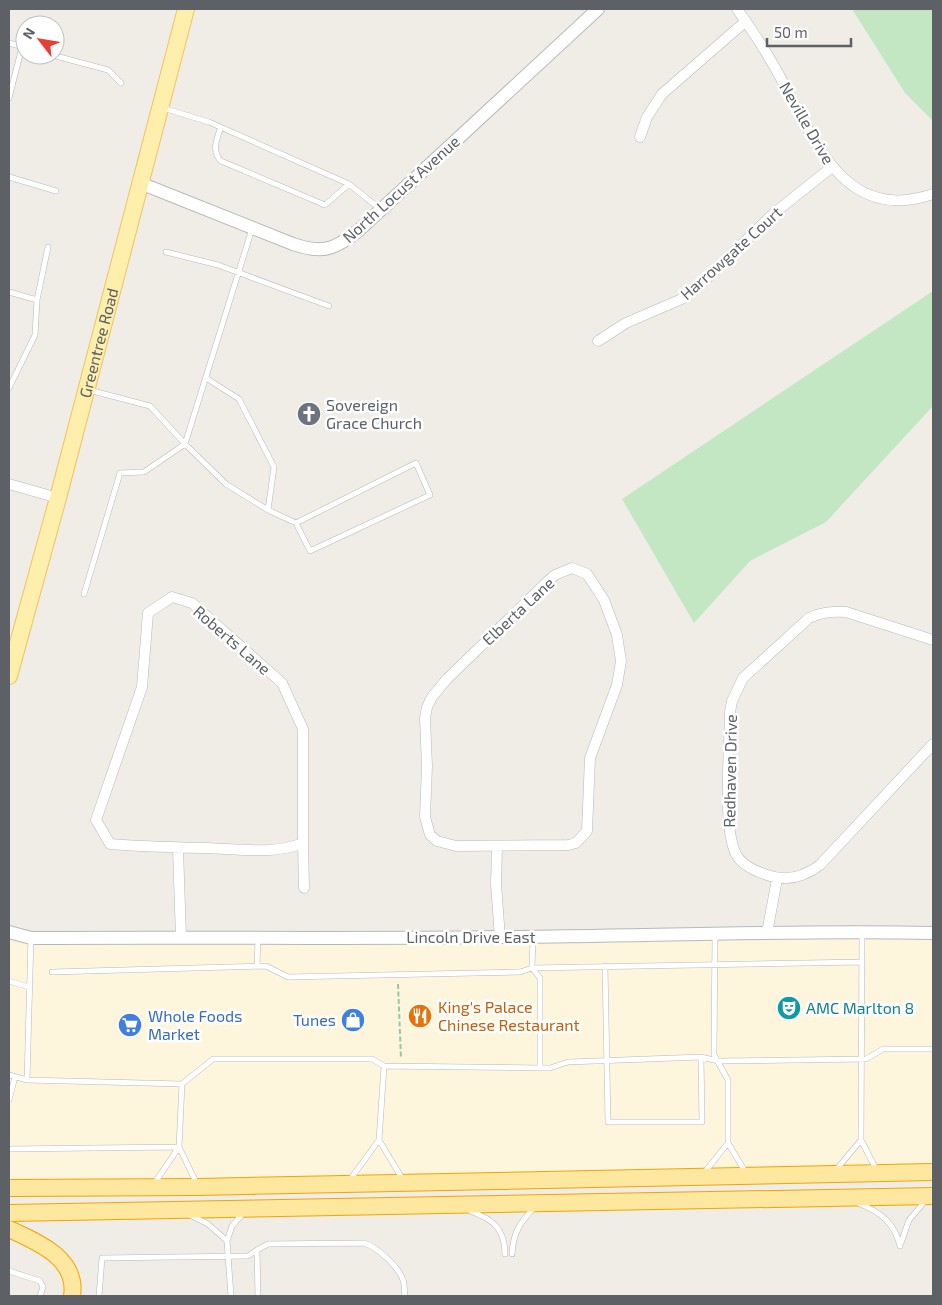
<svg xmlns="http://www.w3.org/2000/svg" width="942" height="1305" font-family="'Exo 2',sans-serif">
	<rect width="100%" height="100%" fill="#f0ede6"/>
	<!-- commercial -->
	<path fill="#fef5dd" d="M 9,932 L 933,933 L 933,1172 L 9,1188 Z"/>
	<!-- green -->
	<path fill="#c3e7c3" d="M 852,9 L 933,9 L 933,121 L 905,93 Z
		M 933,291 L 933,406 L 826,522 L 750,561 L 694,623 L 622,499 Z"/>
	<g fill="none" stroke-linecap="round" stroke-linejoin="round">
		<!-- service casing -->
		<g stroke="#b6b8bc" stroke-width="6">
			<path id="service" d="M 9,43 L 23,47
				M 52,55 L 108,70 L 121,83
				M 9,98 L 22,47
				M 163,108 L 209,122 L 349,184 L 380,209
				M 221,127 C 217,138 211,151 221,161 L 325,205 L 349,184
				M 9,177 L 56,191
				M 166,252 L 218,265 L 329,306
				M 9,292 L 37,300
				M 206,378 L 239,399 L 274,467 L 268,510
				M 9,388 L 35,335 L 37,300 L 48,247
				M 89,390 L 150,406 L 185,444 L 252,229
				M 84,594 L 120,473 L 144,472 L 185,444 L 226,484 L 268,510 L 296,523 L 310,551 L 430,495 L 416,463 L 296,523
				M 715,935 L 714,1055 L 728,1080 L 728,1143
				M 533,938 L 532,968 L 540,978 L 540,1068
				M 257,966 L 258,939
				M 605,966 L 608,1122 L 702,1122 L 701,1057
				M 52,972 L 266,966 L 288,977 L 520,972 L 532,968 L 862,962
				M 9,981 L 29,987
				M 9,1075 L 27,1080 L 182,1084 L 213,1059 L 372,1059 L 384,1066 L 540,1068 L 550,1068 L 568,1062 L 701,1057 L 718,1061 L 866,1059 L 883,1049 L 933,1049
				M 27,1080 L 31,938
				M 182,1084 L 179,1147 L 197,1184
				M 9,1100 L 15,1077
				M 379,1140 L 403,1180
				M 861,1140 L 862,932
				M 9,1149 L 179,1147
				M 836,1170 L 861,1140 L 877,1171
				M 704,1173 L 728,1143 L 746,1173
				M 349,1181 L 379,1140 L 384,1066
				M 154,1184 L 179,1147
				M 860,1204 C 881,1212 895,1224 900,1246
				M 470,1211 C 493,1219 505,1229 505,1254
				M 190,1215 L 208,1224 L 227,1241
				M 901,1243 L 909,1220 L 926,1200
				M 512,1254 C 513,1233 520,1222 535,1207
				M 9,1271 L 40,1281 L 43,1287 L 40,1296
				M 99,1296 L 102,1258 L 248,1256 L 257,1250
				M 231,1296 L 227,1241 L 232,1226 L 244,1212
				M 258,1296 L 257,1250 L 268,1244 L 364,1243 C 377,1247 399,1267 403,1280 C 405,1285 404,1291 405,1296"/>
		</g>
		<!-- minor casing -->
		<g stroke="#b6b8bc" stroke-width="11">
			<path id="minor" d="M 737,9 C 755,34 771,59 785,86 C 818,148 848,223 933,194
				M 640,137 L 647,117 L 662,94 L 746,21
				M 598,341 L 626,323 L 684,298 L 706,279 L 773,214 L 832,167
				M 9,484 L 58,498
				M 572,568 L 587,574 L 604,600 L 617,635 L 621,661 L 617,685 L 590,758 L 587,831 L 576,843 L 568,845 L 456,846 L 437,841 L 430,835 L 425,817 L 427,766 L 425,718 L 427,707 L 432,697 L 447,679 L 547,582 L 555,575 Z
				M 172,597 L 192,603 L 282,683 L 303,729 L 303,843 C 273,855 238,849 207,848 C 174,847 142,847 110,844 L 96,820 L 142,687 L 148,613 Z
				M 933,640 L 846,612 C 833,611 821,612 809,618 L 743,678 L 732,701 L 730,712 C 730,745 722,827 736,854 C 741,865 755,871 767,875 C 786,882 804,877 820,865 L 933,744
				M 303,843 L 304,888
				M 497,846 L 496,884 L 500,938
				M 178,849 L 181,937
				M 767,933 L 777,879"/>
		</g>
		<!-- tertiary casing -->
		<g stroke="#b6b8bc" stroke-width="14">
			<path id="tertiary" d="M 140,183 L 293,244 C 322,254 334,250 358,231 L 598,9
				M 9,932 L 31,938 C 188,937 345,939 502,937 C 646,936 790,930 933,933"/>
		</g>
		<!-- primary casing -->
		<g stroke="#f1c45d" stroke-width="18">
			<g id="primary">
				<path id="s1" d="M 9,676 L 58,498 L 186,9"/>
			</g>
		</g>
		<!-- trunk casing -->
		<g stroke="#f4a301" stroke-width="18">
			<path id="trunk" d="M 9,1188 L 198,1187 L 933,1172
				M 9,1213 L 933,1196
				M 9,1229 C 37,1242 78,1258 72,1296"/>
		</g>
		<!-- path -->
		<path stroke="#9ac6a6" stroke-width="2" stroke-dasharray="5 2.5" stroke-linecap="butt" d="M 398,984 L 401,1059"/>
		<!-- service -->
		<use href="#service" stroke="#fff" stroke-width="5"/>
		<!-- minor -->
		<use href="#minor" stroke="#fff" stroke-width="10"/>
		<!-- tertiary -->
		<use href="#tertiary" stroke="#fff" stroke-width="12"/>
		<!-- primary -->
		<use href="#primary" stroke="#ffefac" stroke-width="16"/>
		<!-- trunk -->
		<use href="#trunk" stroke="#fee79e" stroke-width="16"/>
	</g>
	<!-- icons -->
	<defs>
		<g id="church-disc" transform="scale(1.25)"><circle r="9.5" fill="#6b7280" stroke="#fff"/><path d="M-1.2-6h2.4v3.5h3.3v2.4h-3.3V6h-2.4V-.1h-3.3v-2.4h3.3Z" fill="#fff"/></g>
		<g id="theatre-disc" transform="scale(1.25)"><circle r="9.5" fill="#0f9aa8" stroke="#fff"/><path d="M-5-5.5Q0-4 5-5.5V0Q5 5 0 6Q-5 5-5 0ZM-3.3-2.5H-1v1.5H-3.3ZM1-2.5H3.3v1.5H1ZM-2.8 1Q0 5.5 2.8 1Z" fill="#fff"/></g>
		<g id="restaurant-disc" transform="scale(1.25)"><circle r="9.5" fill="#e8710a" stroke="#fff"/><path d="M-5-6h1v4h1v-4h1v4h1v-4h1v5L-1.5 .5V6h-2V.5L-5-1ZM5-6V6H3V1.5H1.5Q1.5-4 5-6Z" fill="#fff"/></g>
		<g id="shop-disc" transform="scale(1.25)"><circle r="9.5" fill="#3f7fe0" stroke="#fff"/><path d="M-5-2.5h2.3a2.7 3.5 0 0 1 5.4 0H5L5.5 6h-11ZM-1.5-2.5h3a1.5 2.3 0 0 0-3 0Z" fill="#fff"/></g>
		<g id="supermarket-disc" transform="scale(1.25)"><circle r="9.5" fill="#3f7fe0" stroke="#fff"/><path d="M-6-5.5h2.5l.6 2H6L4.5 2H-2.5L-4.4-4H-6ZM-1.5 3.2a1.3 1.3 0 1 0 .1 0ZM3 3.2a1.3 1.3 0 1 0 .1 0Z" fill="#fff"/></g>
	</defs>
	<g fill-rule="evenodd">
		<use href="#church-disc" x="309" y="414"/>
		<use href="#theatre-disc" x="789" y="1008"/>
		<use href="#restaurant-disc" x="420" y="1016"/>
		<use href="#shop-disc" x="353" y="1020"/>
		<use href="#supermarket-disc" x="130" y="1025"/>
	</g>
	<g text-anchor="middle" stroke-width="5" stroke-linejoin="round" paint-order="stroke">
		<!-- street labels -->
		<g font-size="16" fill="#5d6166" stroke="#fff">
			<text transform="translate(807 123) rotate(60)" y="6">Neville Drive</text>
			<text transform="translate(401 189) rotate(-42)" y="6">North Locust Avenue</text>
			<text transform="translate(731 253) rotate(-42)" y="6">Harrowgate Court</text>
			<text dy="6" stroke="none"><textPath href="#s1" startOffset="345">Greentree Road</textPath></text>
			<text transform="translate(518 611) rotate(-43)" y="6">Elberta Lane</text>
			<text transform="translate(232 640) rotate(41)" y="6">Roberts Lane</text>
			<text transform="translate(730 771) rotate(-89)" y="6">Redhaven Drive</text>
			<text x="471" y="943">Lincoln Drive East</text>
		</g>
		<!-- worship labels -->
		<g font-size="16" fill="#5b616d" stroke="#fff" text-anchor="start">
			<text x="326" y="411">Sovereign<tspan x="326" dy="18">Grace Church</tspan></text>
		</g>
		<!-- food labels -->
		<g font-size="16" fill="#c56008" stroke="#fff" text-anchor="start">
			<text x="438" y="1013">King's Palace<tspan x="438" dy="18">Chinese Restaurant</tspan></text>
		</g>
		<!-- culture labels -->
		<g font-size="16" fill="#0d838f" stroke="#fff" text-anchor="start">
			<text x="806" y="1014">AMC Marlton 8</text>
		</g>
		<!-- shop labels -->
		<g font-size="16" fill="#366cbe" stroke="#fff" text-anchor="start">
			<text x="148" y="1022">Whole Foods<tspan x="148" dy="18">Market</tspan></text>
			<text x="336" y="1026" text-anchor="end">Tunes</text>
		</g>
	</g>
	<!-- border -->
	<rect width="942" height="1305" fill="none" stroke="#5d6166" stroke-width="20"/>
	<!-- north arrow -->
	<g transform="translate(40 40) rotate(301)"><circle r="24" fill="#ffffff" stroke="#bec0c2"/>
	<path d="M0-4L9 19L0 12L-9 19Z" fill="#e93d33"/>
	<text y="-8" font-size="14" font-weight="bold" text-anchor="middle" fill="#5d6166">N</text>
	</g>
	<!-- scale -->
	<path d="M767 38v8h84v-8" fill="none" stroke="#5d6166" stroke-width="2.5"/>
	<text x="774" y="38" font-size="15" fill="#5d6166" stroke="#ffffff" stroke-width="4" paint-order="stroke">50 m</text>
</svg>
